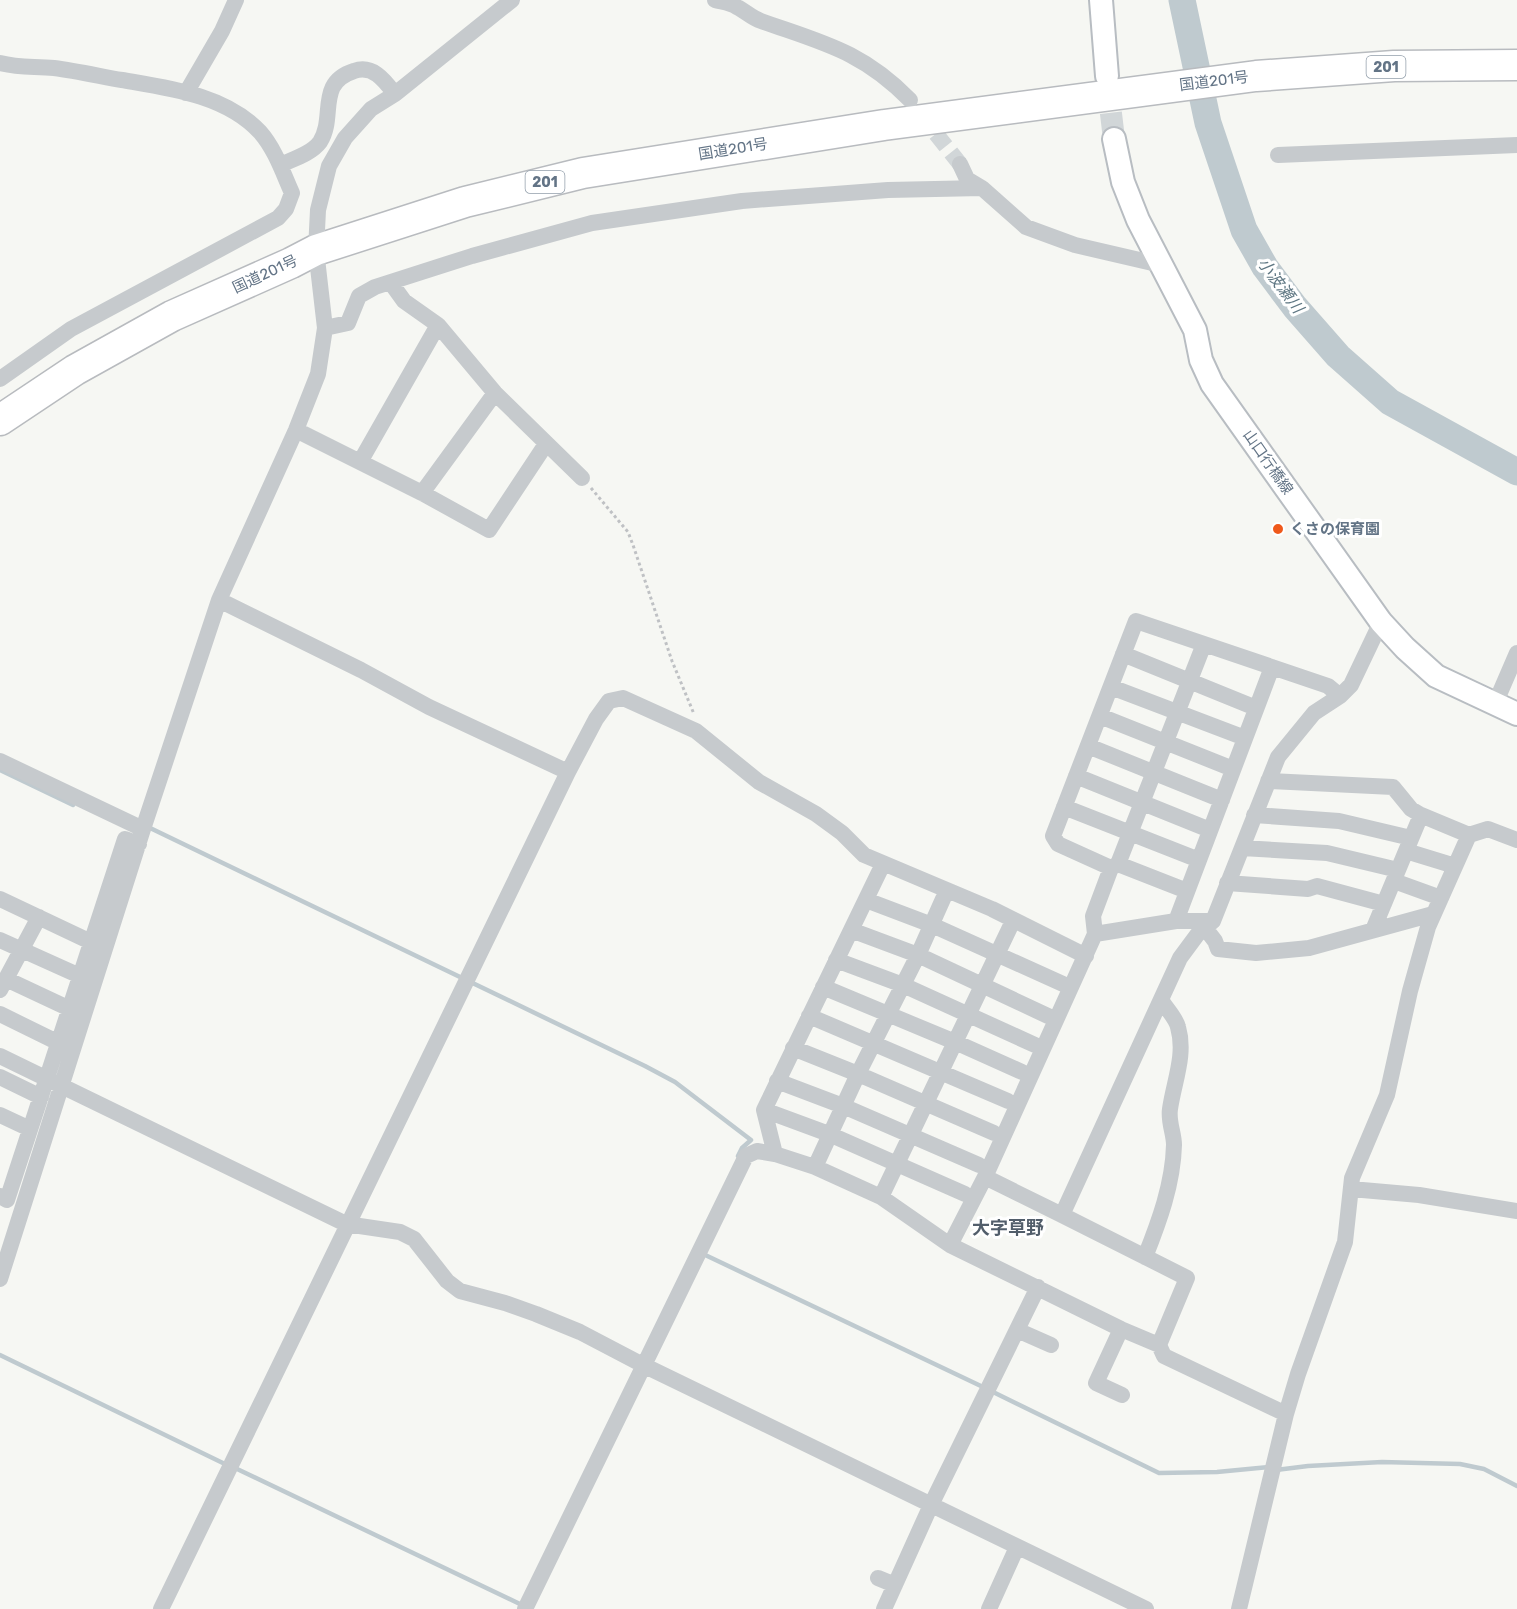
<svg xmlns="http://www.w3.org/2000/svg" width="1517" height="1609" font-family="Rubik,'Noto Sans JP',sans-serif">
	<rect width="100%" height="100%" fill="#f6f7f3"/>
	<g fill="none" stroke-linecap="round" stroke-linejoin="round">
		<!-- stream -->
		<path stroke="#bfcacf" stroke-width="4.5" d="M 0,770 L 73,805
			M 148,827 L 645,1066 L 675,1082 L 751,1140 L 742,1148 L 738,1156
			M 701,1253 L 983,1387
			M 0,1355 L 227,1465
			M 991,1391 L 1159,1473 L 1217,1472 L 1269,1467
			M 235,1468 L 522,1605
			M 1276,1470 L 1308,1466 L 1382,1462 L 1460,1464 L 1484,1469 L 1517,1486"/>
		<!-- river -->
		<path stroke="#bfcacf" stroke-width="27" d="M 1182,0 L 1208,123 L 1244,230 L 1265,267 L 1295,307 L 1338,356 L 1390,402 L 1517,472"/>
		<!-- street-tunnel -->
		<path stroke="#d1d6d8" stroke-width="16" stroke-dasharray="16 8" stroke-linecap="butt" d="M 921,115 L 960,164"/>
		<!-- secondary-tunnel -->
		<path stroke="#d1d6d8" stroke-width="22" stroke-dasharray="22 11" stroke-linecap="butt" d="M 1107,80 L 1114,139"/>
		<!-- secondary casing -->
		<g stroke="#b8bdc2" stroke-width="26">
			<path id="secondary" d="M 1101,0 L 1107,76
				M 1114,139 L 1123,182 L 1138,220 L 1195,330 L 1201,360 L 1212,384 L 1381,622 L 1405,648 L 1436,676 L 1517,714"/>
		</g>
		<!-- highway casing -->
		<g stroke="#b8bbbf" stroke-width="33">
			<path id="highway" d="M 0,420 L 75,370 L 172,316 L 291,263 L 316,250 L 465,202 L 583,173 L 884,125 L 1256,76 L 1394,66 L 1517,65"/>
		</g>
		<!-- path -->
		<path stroke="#bfc1c4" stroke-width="3" stroke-dasharray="3 3" stroke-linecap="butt" d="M 591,488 L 628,532 L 633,545 L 672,661 L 694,714"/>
		<!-- street -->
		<path stroke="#c6cacd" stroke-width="16" d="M 715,0 C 722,2 731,3 737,7 C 745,11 752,18 761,21 C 823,43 862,51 910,100
			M 0,63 C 19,68 35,66 54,68 C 77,71 99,76 122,80 C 169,88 226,95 260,132 C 275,149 283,173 292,193 L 286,209 L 278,218 L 71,329 L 0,379
			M 186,93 L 222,31 L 236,0
			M 1278,155 L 1517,145
			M 960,164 L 967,179 L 982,188 L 1026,227 L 1075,245 L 1161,265
			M 280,165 C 293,159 311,154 320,142 C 336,117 316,83 354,71 C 373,64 385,81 395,94
			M 391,283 L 404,301 L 438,325 L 495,393 L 582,478
			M 325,328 L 348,323 L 359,296 L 375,287 L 472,256 L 592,223 L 742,201 L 888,190 L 982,188
			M 296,430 L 422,493 L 489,530 L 546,444
			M 360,462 L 438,325
			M 422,493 L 495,393
			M 219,600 L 361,670 L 429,707 L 568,772
			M 1123,654 L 1256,708
			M 1111,687 L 1245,738
			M 1495,704 L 1517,653
			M 1100,716 L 1233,769
			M 1088,746 L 1222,800
			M 0,761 L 143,829
			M 1076,776 L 1210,830
			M 1268,781 L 1393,787 L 1411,809 L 1421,815 L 1469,835 L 1488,829 L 1517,840
			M 1064,807 L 1199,860
			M 1254,815 L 1339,821 L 1411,838
			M 1242,848 L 1327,853 L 1398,870
			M 1406,851 L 1455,866
			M 1118,864 L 1187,891
			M 1111,868 L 1118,864 L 1204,644
			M 1394,881 L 1441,898
			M 1227,883 L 1308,889 L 1317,886 L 1384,904
			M 0,899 L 91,942
			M 866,900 L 932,925 L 1063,984
			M 1176,921 L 1272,667
			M 1205,928 L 1215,941 L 1218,949 L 1256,953 L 1309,948 L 1433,914
			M 851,930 L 918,955 L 1048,1016
			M 1373,930 L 1421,815
			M 1095,934 L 1093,916 L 1111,868 L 1058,844 L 1053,836 L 1136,621 L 1328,686 L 1340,696
			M 0,940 L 80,976
			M 836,960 L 903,985 L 1035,1045
			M 6,979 L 70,1009
			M 823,987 L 955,1042 L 1022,1072
			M 0,990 L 39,917
			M 0,1014 L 59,1043
			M 809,1016 L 1008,1101
			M 793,1048 L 858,1074 L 994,1133
			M 0,1056 L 346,1224 L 400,1232 L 414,1239 L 447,1281 L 460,1291 L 505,1303 L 536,1314 L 580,1332 L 643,1365 L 1146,1609
			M 0,1077 L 41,1097
			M 777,1081 L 843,1106 L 979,1165
			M 764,1110 L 829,1134 L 965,1194
			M 0,1115 L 30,1129
			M 775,1154 L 764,1110 L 883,864
			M 815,1167 L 858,1074 L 918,955 L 947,890
			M 985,1177 L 1062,1215 L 1180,958 L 1197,935 L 1213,921 L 1278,757 L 1314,713 L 1340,696 L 1351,685 L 1381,622
			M 1351,1189 L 1419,1195 L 1517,1211
			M 0,1196 L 7,1200 L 125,839 L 139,844
			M 881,1197 L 1013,921
			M 1062,1215 L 1187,1278 L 1159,1345
			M 950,1245 L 985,1177 L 1095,934 L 1176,921 L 1213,921
			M 1145,1257 C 1159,1222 1173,1184 1174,1145 C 1174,1133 1168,1122 1170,1109 C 1174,1081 1186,1055 1178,1027 C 1176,1018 1166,1008 1161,1000
			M 0,1279 L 143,829 L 219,600 L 296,430 L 318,374 L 325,328 L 316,250 L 318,210 L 329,166 L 345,138 L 371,109 L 395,94 L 512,0
			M 1121,1329 L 1096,1383 L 1122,1395
			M 1017,1330 L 1051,1345
			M 878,1578 L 895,1585
			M 161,1609 L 568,772 L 596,719 L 609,701 L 623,698 L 696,731 L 759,782 L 816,814 L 842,833 L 864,855 L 992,909 L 1086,956
			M 525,1609 L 746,1156 L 757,1151 L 775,1154 L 815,1167 L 881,1197 L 950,1245 L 1121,1329 L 1159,1345 L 1164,1356 L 1286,1414
			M 884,1609 L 931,1505 L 1038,1287
			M 989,1609 L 1017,1547
			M 1239,1609 L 1286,1414 L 1298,1374 L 1345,1242 L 1352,1178 L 1387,1095 L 1410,991 L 1428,927 L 1469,835"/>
		<!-- secondary -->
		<use href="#secondary" stroke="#fff" stroke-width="22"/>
		<!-- highway -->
		<use href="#highway" stroke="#fff" stroke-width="30"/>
	</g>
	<!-- markers -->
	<circle fill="#ef591b" stroke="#fff" stroke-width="2" cx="1278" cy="529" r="6"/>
	<g text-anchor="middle" stroke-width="6" stroke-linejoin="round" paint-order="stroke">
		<!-- shield labels -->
		<g fill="#fff" stroke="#929eaa" stroke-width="1.5">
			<rect x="1366.5" y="56" width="39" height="22" rx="4.5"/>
			<rect x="525.5" y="171" width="39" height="22" rx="4.5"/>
		</g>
		<g font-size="14" font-weight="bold" fill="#637486">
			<text x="1386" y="72">201</text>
			<text x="545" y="187">201</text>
		</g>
		<!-- street labels -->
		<g font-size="15" fill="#637486" stroke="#fff">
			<text transform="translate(1214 81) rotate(-7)" y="5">国道201号</text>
			<text transform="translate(733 149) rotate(-9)" y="5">国道201号</text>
			<text transform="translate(265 274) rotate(-25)" y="5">国道201号</text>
			<text transform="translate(1268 462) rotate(55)" y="5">山口行橋線</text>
		</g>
		<!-- poi labels -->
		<g font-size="15" font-weight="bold" fill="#637486" stroke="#fff" text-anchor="start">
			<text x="1290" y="534">くさの保育園</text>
		</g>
		<!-- water labels -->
		<g font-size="16" font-style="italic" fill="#5f7783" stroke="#fff">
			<text transform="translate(1281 285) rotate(53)" y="6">小波瀬川</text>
		</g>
		<!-- quarter labels -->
		<g font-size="18" font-weight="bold" fill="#525e6b" stroke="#fff">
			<text x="1008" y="1234">大字草野</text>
		</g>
	</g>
</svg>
